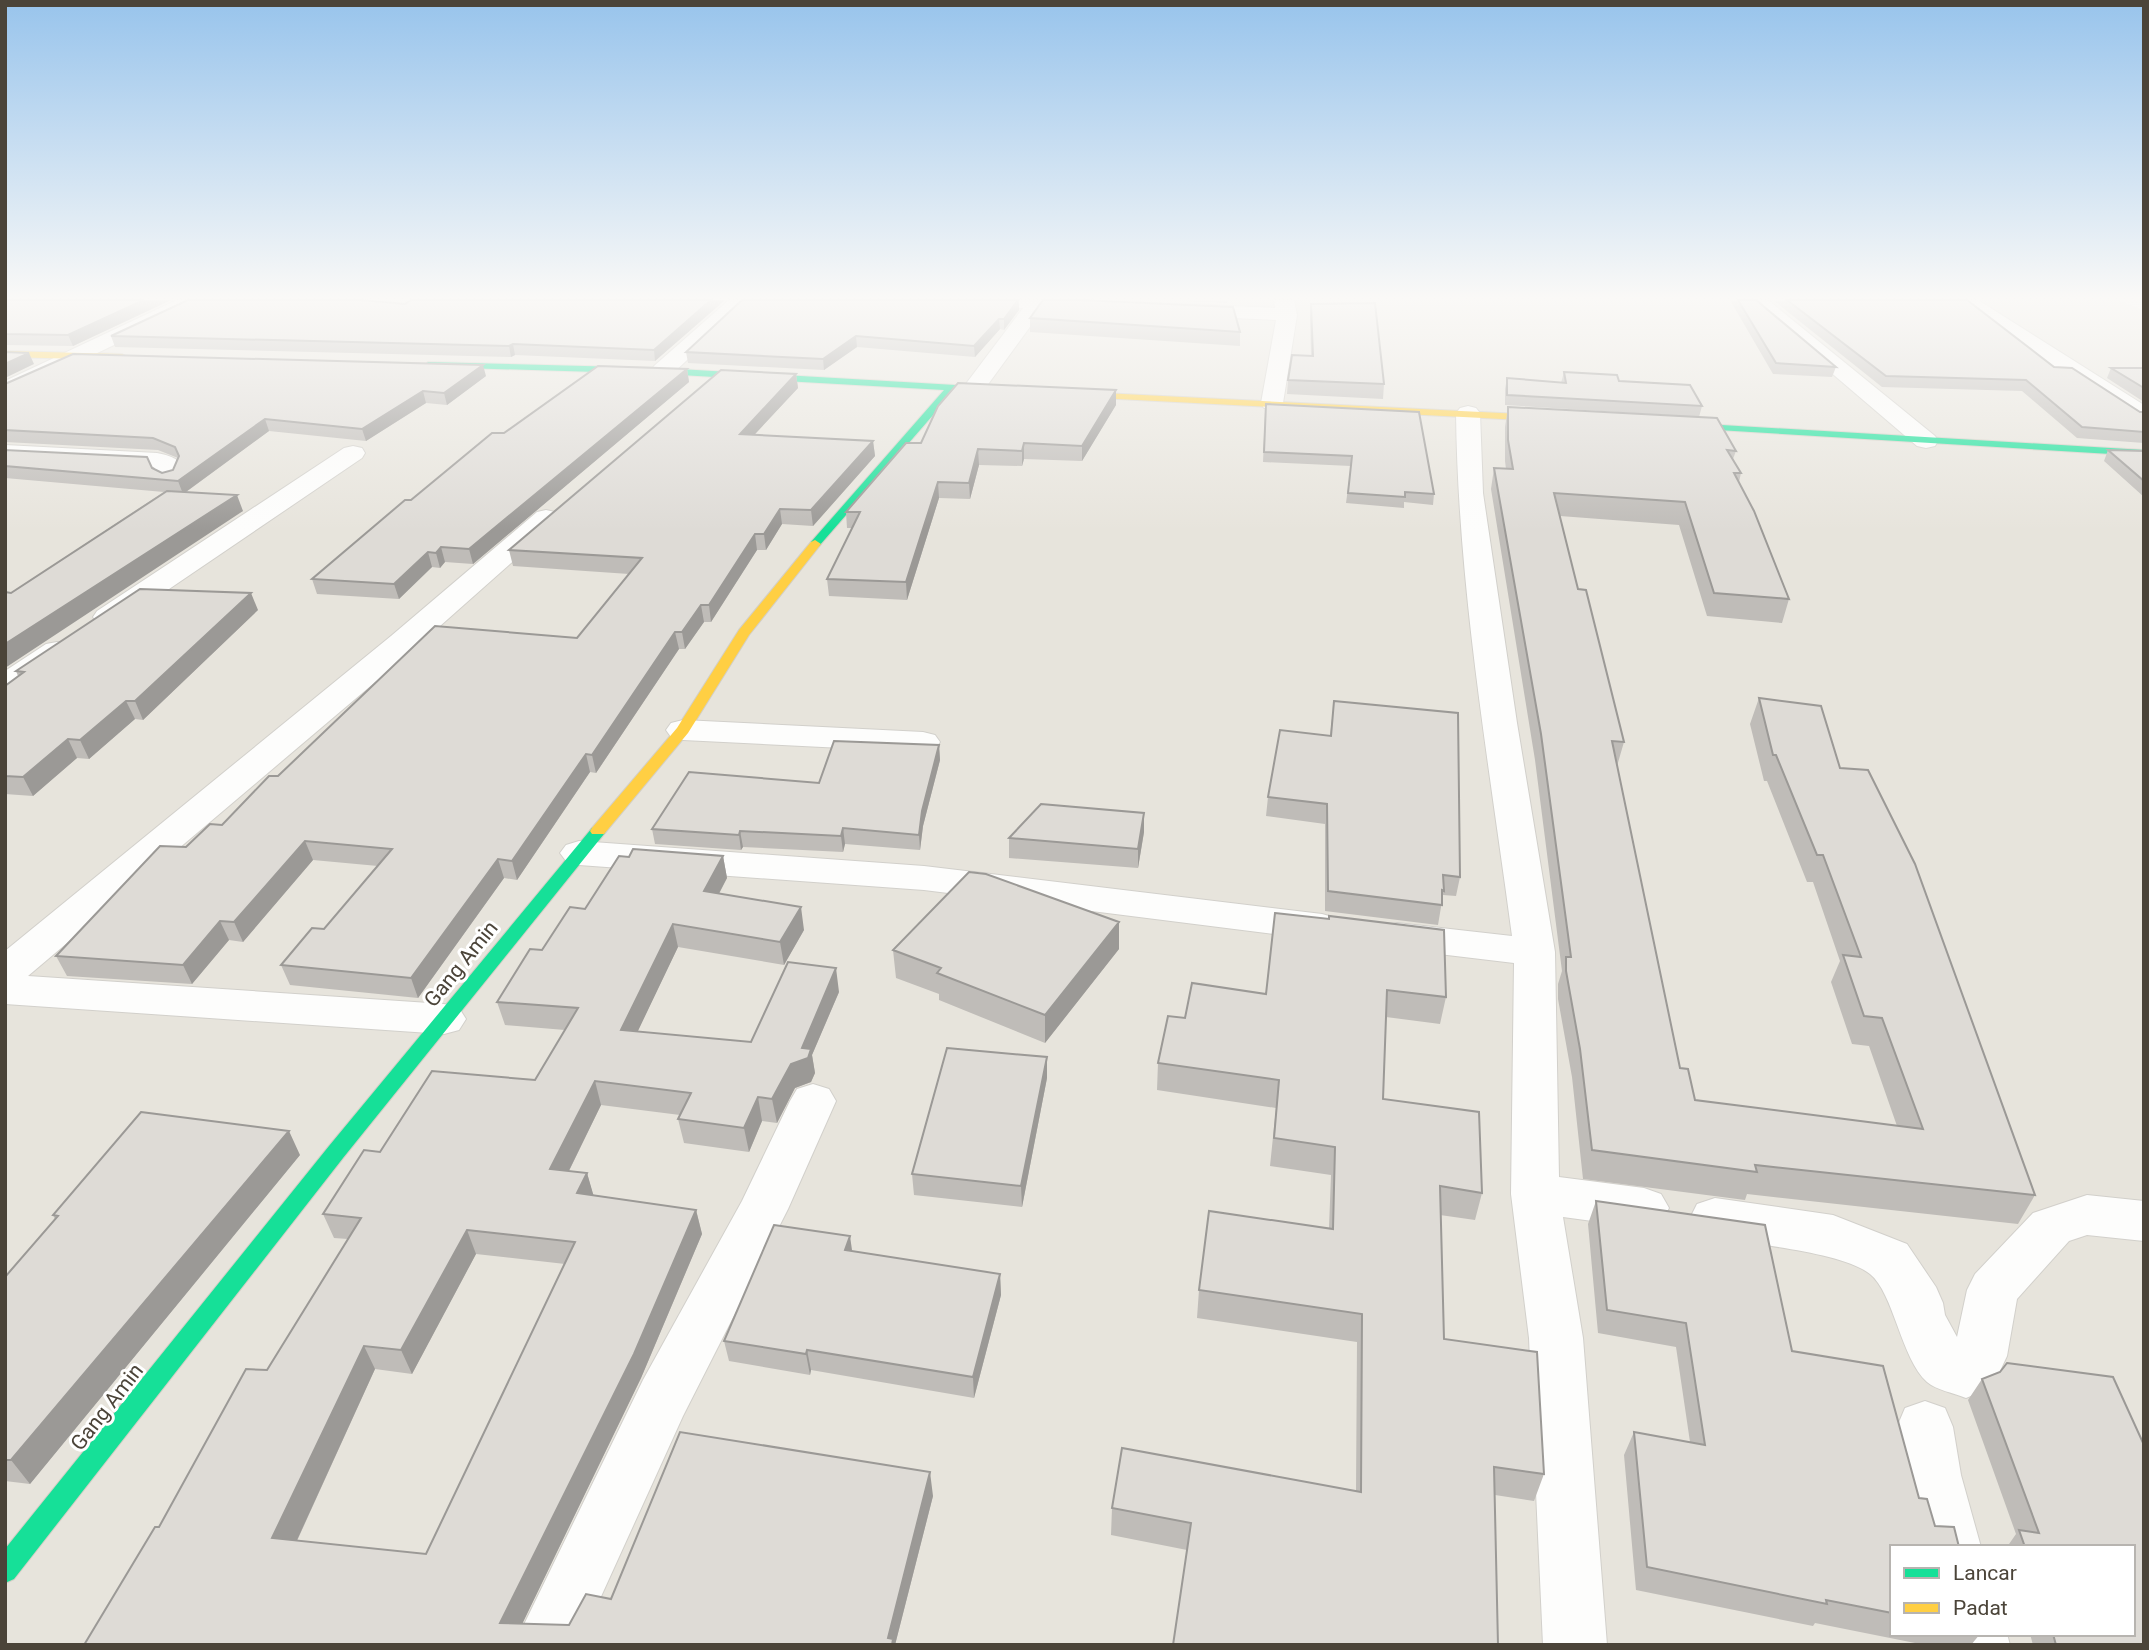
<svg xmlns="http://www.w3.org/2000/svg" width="2149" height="1650" font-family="Roboto,sans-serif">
	<rect width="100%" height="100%" fill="#f4f2ee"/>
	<!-- residential -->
	<path fill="#e7e4dc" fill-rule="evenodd" d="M 5,300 L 2118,300 L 2144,310 L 2144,1645 L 5,1645 ZM 1892,1547 L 2133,1547 L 2133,1634 L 1892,1634 Z"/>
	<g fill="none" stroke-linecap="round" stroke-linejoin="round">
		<!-- street casing -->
		<g stroke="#d2d0cb" stroke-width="2">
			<path id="street" d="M 177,300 L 203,300 L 200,304 L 5,397 L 5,381 Z
				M 729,300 L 751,300 L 670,376 L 654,376 L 651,371 L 654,366 Z
				M 962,300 L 1091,300 L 1100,306 L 1090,312 L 1043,309 L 981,394 L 965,394 L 962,389 L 1023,308 L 972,306 Z
				M 1274,300 L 1294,300 L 1297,315 L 1283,403 L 1280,408 L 1264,408 L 1261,403 L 1276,320 L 1187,316 L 1180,314 L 1177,310 L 1180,306 L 1187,304 L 1275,308 Z
				M 1746,300 L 1768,300 L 1935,436 L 1938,441 L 1935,446 L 1926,448 L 1917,446 Z
				M 1954,300 L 1978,300 L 2144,405 L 2144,422 L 2136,420 Z
				M 1468,406 L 1476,408 L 1480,413 L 1483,493 L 1517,723 L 1555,952 L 1559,1177 L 1644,1188 L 1661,1194 L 1669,1208 L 1661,1222 L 1644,1228 L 1563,1217 L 1583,1338 L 1607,1645 L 1543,1645 L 1529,1338 L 1511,1194 L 1514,963 L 1397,949 L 1383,945 L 1377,936 L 1383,927 L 1397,923 L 1512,936 C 1489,763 1458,588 1456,413 L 1460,408 Z
				M 5,445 L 157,453 C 173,456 190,462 177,480 L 168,483 L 159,480 L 154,467 L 5,459 Z
				M 353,446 L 362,448 L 365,453 L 362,458 L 119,623 L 108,626 L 97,623 L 93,617 L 97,611 L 344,448 Z
				M 546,510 L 555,512 L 559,518 L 555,524 L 413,650 L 28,976 L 444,1004 L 459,1008 L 466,1019 L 459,1030 L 444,1034 L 5,1004 L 5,951 L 391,636 L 537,512 Z
				M 57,642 L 68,644 L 73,651 L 68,658 L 16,692 L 5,695 L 5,671 L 46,644 Z
				M 683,720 L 923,732 L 935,735 L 940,742 L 935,749 L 923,752 L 683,740 L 671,737 L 666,730 L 671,723 Z
				M 579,841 L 924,866 L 1322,914 L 1336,918 L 1342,927 L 1336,936 L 1322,940 L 924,890 L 579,865 L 566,861 L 560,853 L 566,845 Z
				M 813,1084 L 829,1089 L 836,1101 L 788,1209 L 683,1416 L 579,1645 L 514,1645 L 643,1380 L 742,1201 L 790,1101 L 797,1089 Z
				M 2087,1195 L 2144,1201 L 2144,1241 L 2087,1235 L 2069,1241 L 2017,1299 L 2007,1356 L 1999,1373 L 1985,1390 L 1966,1398 C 1954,1393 1936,1390 1927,1382 C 1901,1359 1894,1293 1870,1274 C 1842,1252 1752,1244 1715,1238 L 1697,1232 L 1690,1218 L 1697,1204 L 1715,1198 L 1833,1215 L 1907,1244 L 1936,1287 L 1943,1303 L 1945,1315 L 1957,1337 L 1967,1290 L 1975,1274 L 2033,1213 Z
				M 1925,1401 L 1945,1408 L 1953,1427 L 1961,1475 L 1981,1547 L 1921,1547 L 1903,1475 L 1897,1427 L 1905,1408 Z
				M 1943,1634 L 2007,1634 L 2010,1645 L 1946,1645 Z"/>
		</g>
		<!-- fast casing -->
		<g stroke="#d3cfc5" stroke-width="2">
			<path id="fast" d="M 428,362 L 662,368 L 1007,388 L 1012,391 L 1007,394 L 954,391 L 819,546 L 811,546 L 811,542 L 944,390 L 662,374 L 431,367 L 426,364 Z
				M 1672,422 L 2144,450 L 2144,456 L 1668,427 L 1668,423 Z
				M 598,826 L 606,831 L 604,834 L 343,1158 L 14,1579 L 5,1583 L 5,1549 L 329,1146 L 592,828 Z"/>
		</g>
		<!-- slow casing -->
		<g stroke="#d3cfc5" stroke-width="2">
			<path id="slow" d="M 5,351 L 122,354 L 127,357 L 122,360 L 5,357 Z
				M 1063,391 L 1559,416 L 1564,419 L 1559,422 L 1060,396 L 1058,394 Z
				M 815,540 L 821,544 L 749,635 L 688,733 L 604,834 L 592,834 L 590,831 L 592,828 L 677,728 L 739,630 L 811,542 Z"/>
		</g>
		<!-- street -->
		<use href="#street" fill="#fdfdfc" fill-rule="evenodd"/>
		<!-- fast -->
		<use href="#fast" fill="#16e098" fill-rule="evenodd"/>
		<!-- slow -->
		<use href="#slow" fill="#ffcf43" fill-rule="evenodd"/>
	</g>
	<!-- wall -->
	<path fill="#bfbcb8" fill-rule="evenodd" d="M 5,300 L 171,300 L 73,346 L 5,345 Z
		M 725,300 L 655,361 L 515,355 L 511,357 L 115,347 L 111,336 L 405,304 Z
		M 1019,300 L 1019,310 L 1004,330 L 1000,329 L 975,357 L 857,347 L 824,370 L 688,363 L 686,352 Z
		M 1165,300 L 1228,300 L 1227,303 Z
		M 1730,300 L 1756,300 L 1836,367 L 1832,377 L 1773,374 Z
		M 1773,300 L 1967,300 L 2054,367 L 2140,412 L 2144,412 L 2144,443 L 2077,438 L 2022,391 L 1882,387 Z
		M 1311,304 L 1384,384 L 1383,399 L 1287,394 L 1288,380 L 1311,356 L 1310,317 Z
		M 1030,318 L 1240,332 L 1240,346 L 1030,332 Z
		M 2111,368 L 2144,368 L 2144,402 L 2107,378 Z
		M 687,369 L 689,382 L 473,564 L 445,562 L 440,568 L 432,567 L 399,599 L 317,594 L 312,579 L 504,433 Z
		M 1564,372 L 1619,381 L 1702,406 L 1699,417 L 1505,405 L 1505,389 L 1507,378 L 1561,383 Z
		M 796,374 L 798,388 L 754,435 L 873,441 L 875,456 L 813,526 L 782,524 L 766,550 L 757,550 L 711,622 L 704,622 L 685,649 L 679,649 L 596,773 L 590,772 L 517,880 L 504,878 L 418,998 L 290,985 L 281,965 L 324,929 L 378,866 L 313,860 L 243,942 L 229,940 L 192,984 L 67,976 L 56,956 L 186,847 L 222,825 L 278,776 L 577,638 L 629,574 L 513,566 L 509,550 Z
		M 486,376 L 447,405 L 426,403 L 366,441 L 269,431 L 186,492 L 243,511 L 11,593 L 164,492 L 5,478 L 5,450 L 152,468 L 162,473 L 173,470 L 178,458 L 158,450 L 5,442 L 5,384 Z
		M 1116,405 L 1082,461 L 1024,459 L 1022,466 L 979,465 L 970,499 L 939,498 L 907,600 L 829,596 L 827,579 L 852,528 L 847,528 L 846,512 L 921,443 Z
		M 1508,407 L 1736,451 L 1733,459 L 1741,473 L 1739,482 L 1789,599 L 1782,623 L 1707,616 L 1679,525 L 1560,516 L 1578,589 L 1624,742 L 1617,766 L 1680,1068 L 1695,1100 L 1897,1126 L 1869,1046 L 1852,1044 L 1831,982 L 1840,961 L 1813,882 L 1807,882 L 1767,781 L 1764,781 L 1750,724 L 1759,698 L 1840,768 L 2035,1195 L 2018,1224 L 1747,1194 L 1745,1200 L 1583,1179 L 1572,1077 L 1558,999 L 1558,984 L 1562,971 L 1535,760 L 1491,489 L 1494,468 L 1506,469 L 1505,461 L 1505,427 Z
		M 1265,413 L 1434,494 L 1433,505 L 1404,502 L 1404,508 L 1346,503 L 1351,466 L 1263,462 Z
		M 2108,450 L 2144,451 L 2144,497 L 2104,461 Z
		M 258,610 L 143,720 L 135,719 L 89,759 L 77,758 L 33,796 L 5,794 L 5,686 L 18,676 L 16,671 Z
		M 1334,701 L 1460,877 L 1456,896 L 1443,895 L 1438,925 L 1325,911 L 1325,824 L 1266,816 L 1268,797 L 1330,736 Z
		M 939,745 L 940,760 L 923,826 L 920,850 L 845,844 L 843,852 L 743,847 L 741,850 L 655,844 L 652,829 L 819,783 Z
		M 1144,813 L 1144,832 L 1138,868 L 1009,858 L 1009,838 Z
		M 723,856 L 727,878 L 719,894 L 804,930 L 784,965 L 678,947 L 637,1032 L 751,1042 L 839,992 L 812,1055 L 815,1073 L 811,1082 L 795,1088 L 777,1123 L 762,1121 L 749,1152 L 684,1143 L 678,1119 L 680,1115 L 601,1105 L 569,1171 L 587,1173 L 593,1195 L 696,1210 L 702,1234 L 641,1378 L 522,1624 L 569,1625 L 611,1599 L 933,1496 L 895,1645 L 84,1645 L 159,1527 L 267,1370 L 348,1239 L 334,1238 L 323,1214 L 380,1152 L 535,1080 L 565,1030 L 505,1025 L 497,1002 L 542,950 L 585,909 L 629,857 ZM 476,1254 L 565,1264 L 426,1554 L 297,1541 L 375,1369 L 412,1374 Z
		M 1275,913 L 1446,997 L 1440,1024 L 1386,1017 L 1383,1099 L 1482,1193 L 1475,1220 L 1440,1215 L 1444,1339 L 1544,1474 L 1534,1501 L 1495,1495 L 1187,1550 L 1111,1535 L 1112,1508 L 1356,1491 L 1357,1342 L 1197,1318 L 1199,1290 L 1329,1228 L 1331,1175 L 1270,1166 L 1276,1108 L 1157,1090 L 1158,1063 L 1185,1018 L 1266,994 Z
		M 1119,949 L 1045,1043 L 939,1000 L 939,994 L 896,978 L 893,950 Z
		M 1047,1078 L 1022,1207 L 914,1195 L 912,1174 Z
		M 300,1155 L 30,1484 L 5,1481 L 5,1277 L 55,1219 L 53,1215 Z
		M 1596,1201 L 1792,1351 L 1892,1547 L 1892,1634 L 1980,1634 L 1971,1645 L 1925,1645 L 1815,1623 L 1813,1626 L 1636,1590 L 1624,1455 L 1634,1432 L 1690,1442 L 1676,1347 L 1598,1333 L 1588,1224 Z
		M 852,1251 L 1000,1274 L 1001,1295 L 974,1398 L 811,1370 L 810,1375 L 729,1361 L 724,1341 Z
		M 2007,1363 L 2113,1377 L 2144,1445 L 2144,1645 L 2033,1645 L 2030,1634 L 2133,1634 L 2133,1547 L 2007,1547 L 2016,1534 L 1968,1400 L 1982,1379 L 2000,1372 Z"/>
	<!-- shaded-wall -->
	<path fill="#9b9996" d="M 144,300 L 171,300 L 73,346 L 68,335 Z
		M 711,300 L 725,300 L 655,361 L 654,350 Z
		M 1018,300 L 1019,310 L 1004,330 L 1004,319 Z
		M 999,319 L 1000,329 L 975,357 L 974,346 Z
		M 856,336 L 857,347 L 824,370 L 823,359 Z
		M 513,344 L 515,355 L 511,357 L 509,346 Z
		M 29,353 L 34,364 L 5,378 L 5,364 Z
		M 483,365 L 486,376 L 447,405 L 444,393 Z
		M 687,369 L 689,382 L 473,564 L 469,549 Z
		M 796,374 L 798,388 L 742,448 L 740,434 Z
		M 1116,390 L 1116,405 L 1082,461 L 1082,446 Z
		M 423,391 L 426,403 L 366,441 L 362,429 Z
		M 265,419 L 269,431 L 183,494 L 178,481 Z
		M 873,441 L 875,456 L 813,526 L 811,510 Z
		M 1024,443 L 1024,459 L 1022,466 L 1022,451 Z
		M 978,449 L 979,465 L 970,499 L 969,483 Z
		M 938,482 L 939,498 L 907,600 L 906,582 Z
		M 237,495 L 243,511 L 5,668 L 5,644 Z
		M 780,509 L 782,524 L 766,550 L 764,534 Z
		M 755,534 L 757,550 L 711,622 L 709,605 Z
		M 441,547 L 445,562 L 440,568 L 436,553 Z
		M 428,552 L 432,567 L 399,599 L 394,584 Z
		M 251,593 L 258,610 L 143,720 L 135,701 Z
		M 701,605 L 704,622 L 685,649 L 682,632 Z
		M 675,632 L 679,649 L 596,773 L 592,755 Z
		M 126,701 L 135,719 L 89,759 L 80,740 Z
		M 68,739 L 77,758 L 33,796 L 23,777 Z
		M 939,745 L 940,760 L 923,826 L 920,850 L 919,835 L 922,811 Z
		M 586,754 L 590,772 L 517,880 L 512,861 Z
		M 1144,813 L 1144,832 L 1138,868 L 1138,849 Z
		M 843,828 L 845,844 L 843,852 L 841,836 Z
		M 740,831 L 743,847 L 741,850 L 739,835 Z
		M 305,841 L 313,860 L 243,942 L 234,922 Z
		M 723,856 L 727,878 L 708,914 L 704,891 Z
		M 498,859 L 504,878 L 418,998 L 411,978 Z
		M 801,907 L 804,930 L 784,965 L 780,942 Z
		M 220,921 L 229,940 L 192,984 L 183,965 Z
		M 1119,922 L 1119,949 L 1045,1043 L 1045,1015 Z
		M 673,924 L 678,947 L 627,1054 L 621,1030 Z
		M 836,968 L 839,992 L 812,1055 L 815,1073 L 811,1082 L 795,1088 L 777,1123 L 772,1099 L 791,1064 L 802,1048 Z
		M 1047,1057 L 1047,1078 L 1022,1207 L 1021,1186 Z
		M 595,1081 L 601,1105 L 558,1193 L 550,1169 Z
		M 758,1097 L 762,1121 L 749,1152 L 744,1128 Z
		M 289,1131 L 300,1155 L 30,1484 L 11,1460 Z
		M 587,1173 L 594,1197 L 577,1193 Z
		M 696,1210 L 702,1234 L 641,1378 L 512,1645 L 500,1623 Z
		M 467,1230 L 476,1254 L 412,1374 L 401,1350 Z
		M 850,1236 L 853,1257 L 845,1250 Z
		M 1000,1274 L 1001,1295 L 974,1398 L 973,1377 Z
		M 364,1346 L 375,1369 L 287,1562 L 272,1538 Z
		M 807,1350 L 811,1370 L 810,1375 L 806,1354 Z
		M 930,1472 L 933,1496 L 895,1645 L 889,1645 L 888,1638 Z"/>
	<!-- building -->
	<path fill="#dedbd6" stroke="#9b9996" stroke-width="2" fill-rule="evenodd" d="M 5,300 L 144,300 L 68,335 L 5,334 Z
		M 188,300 L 361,300 L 405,304 L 411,300 L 711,300 L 654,350 L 513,344 L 509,346 L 111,336 Z
		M 742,300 L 1018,300 L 1004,319 L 999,319 L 974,346 L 856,336 L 823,359 L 686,352 Z
		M 1043,300 L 1081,300 L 1233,307 L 1240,332 L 1030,318 Z
		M 1738,300 L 1756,300 L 1836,367 L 1776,363 Z
		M 1787,300 L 1967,300 L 2054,367 L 2072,368 L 2140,412 L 2144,412 L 2144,432 L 2082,427 L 2026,380 L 1886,376 Z
		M 1375,303 L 1384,384 L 1288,380 L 1292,355 L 1313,356 L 1311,304 Z
		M 5,352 L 29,353 L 5,364 Z
		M 73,354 L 483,365 L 444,393 L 423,391 L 362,429 L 265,419 L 178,481 L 5,466 L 5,450 L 147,457 L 152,468 L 162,473 L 173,470 L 179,456 L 175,447 L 153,438 L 5,430 L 5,384 Z
		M 598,366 L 687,369 L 469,549 L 441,547 L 436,553 L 428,552 L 394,584 L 312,579 L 405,500 L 411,500 L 492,433 L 504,433 Z
		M 2111,368 L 2144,368 L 2144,388 Z
		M 721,370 L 796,374 L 740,434 L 873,441 L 811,510 L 780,509 L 764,534 L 755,534 L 709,605 L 701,605 L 682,632 L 675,632 L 592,755 L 586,754 L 512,861 L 498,859 L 411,978 L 281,965 L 312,928 L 324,929 L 392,849 L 305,841 L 234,922 L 220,921 L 183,965 L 56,956 L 160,846 L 186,847 L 210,824 L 222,825 L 269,776 L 278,776 L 435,626 L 577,638 L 642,558 L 509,550 Z
		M 1564,372 L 1617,375 L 1619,381 L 1690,385 L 1702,406 L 1507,395 L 1507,378 L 1566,383 Z
		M 958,383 L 1116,390 L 1082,446 L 1024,443 L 1022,451 L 978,449 L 969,483 L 938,482 L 906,582 L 827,579 L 860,512 L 846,512 L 906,443 L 921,443 L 938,406 Z
		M 1266,404 L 1419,412 L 1434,494 L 1405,492 L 1405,497 L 1348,493 L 1352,456 L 1264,452 Z
		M 1508,407 L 1717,418 L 1736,451 L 1727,450 L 1741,473 L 1734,473 L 1754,511 L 1789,599 L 1714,593 L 1685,502 L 1554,493 L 1578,589 L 1586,590 L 1624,742 L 1612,741 L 1680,1068 L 1688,1069 L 1695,1100 L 1923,1129 L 1882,1018 L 1864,1016 L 1843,955 L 1861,957 L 1823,855 L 1817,855 L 1776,755 L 1773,755 L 1759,698 L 1821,706 L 1840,768 L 1868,770 L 1915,864 L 2035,1195 L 1755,1165 L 1757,1172 L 1592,1150 L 1580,1049 L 1566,971 L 1566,957 L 1571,957 L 1541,734 L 1494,468 L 1513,469 L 1508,440 Z
		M 2108,450 L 2144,451 L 2144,481 Z
		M 167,491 L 237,495 L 5,644 L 5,592 L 11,593 Z
		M 140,589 L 251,593 L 135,701 L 126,701 L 80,740 L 68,739 L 23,777 L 5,776 L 5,686 L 24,672 L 16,671 Z
		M 1334,701 L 1458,713 L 1460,877 L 1443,875 L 1444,891 L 1442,890 L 1442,905 L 1328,891 L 1327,804 L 1268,797 L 1280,730 L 1331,736 Z
		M 834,741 L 939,745 L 922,811 L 919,835 L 843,828 L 841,836 L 740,831 L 739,835 L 652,829 L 689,772 L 819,783 Z
		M 1041,804 L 1144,813 L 1138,849 L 1009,838 Z
		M 633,849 L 723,856 L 704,891 L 801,907 L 780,942 L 673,924 L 621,1030 L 751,1042 L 788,962 L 836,968 L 802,1048 L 811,1049 L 808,1058 L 791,1064 L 772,1099 L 758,1097 L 744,1128 L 678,1119 L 691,1093 L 595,1081 L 550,1169 L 587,1173 L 577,1193 L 696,1210 L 634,1354 L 500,1623 L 569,1625 L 586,1594 L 611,1599 L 680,1432 L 930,1472 L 888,1638 L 893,1639 L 892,1645 L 84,1645 L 155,1527 L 159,1527 L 246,1369 L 267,1370 L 361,1218 L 323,1214 L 364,1150 L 380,1152 L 432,1071 L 535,1080 L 578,1008 L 497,1002 L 530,949 L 542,950 L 570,907 L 585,909 L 619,856 L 629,857 ZM 467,1230 L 575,1242 L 426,1554 L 272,1538 L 364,1346 L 401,1350 Z
		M 969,872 L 986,874 L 1119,922 L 1045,1015 L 937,973 L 941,968 L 893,950 Z
		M 1275,913 L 1329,919 L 1329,916 L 1444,930 L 1446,997 L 1387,990 L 1383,1099 L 1479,1112 L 1482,1193 L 1440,1186 L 1444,1339 L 1537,1352 L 1544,1474 L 1494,1467 L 1498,1645 L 1173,1645 L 1191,1523 L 1112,1508 L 1122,1448 L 1361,1492 L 1362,1314 L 1199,1290 L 1209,1211 L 1333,1229 L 1335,1147 L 1274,1138 L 1279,1080 L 1158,1063 L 1168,1016 L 1185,1018 L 1192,983 L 1266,994 Z
		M 947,1048 L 1047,1057 L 1021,1186 L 912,1174 Z
		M 141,1112 L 289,1131 L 11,1460 L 5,1460 L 5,1277 L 58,1216 L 53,1215 Z
		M 1596,1201 L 1765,1225 L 1792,1351 L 1883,1366 L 1919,1498 L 1927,1499 L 1935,1526 L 1954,1527 L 1959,1547 L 1892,1547 L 1892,1613 L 1826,1600 L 1827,1604 L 1647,1567 L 1634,1432 L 1705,1445 L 1686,1323 L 1607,1310 Z
		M 774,1225 L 850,1236 L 845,1250 L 1000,1274 L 973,1377 L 807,1350 L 806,1354 L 724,1341 Z
		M 2007,1363 L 2113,1377 L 2144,1445 L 2144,1645 L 2056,1645 L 2053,1634 L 2133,1634 L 2133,1547 L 2025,1547 L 2019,1530 L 2039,1533 L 1982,1379 L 2000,1372 Z"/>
	<!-- sky -->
	<linearGradient id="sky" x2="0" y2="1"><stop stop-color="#98c4ec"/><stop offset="0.56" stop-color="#faf9f7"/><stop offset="1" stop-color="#faf9f7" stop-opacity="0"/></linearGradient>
	<rect width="2149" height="531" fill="url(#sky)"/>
	<g text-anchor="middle" stroke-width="6" stroke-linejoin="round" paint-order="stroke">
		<!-- street labels -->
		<g font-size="21" fill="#4b4439" stroke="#fff">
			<text transform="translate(461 964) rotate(-51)" y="7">Gang Amin</text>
			<text transform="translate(107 1407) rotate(-52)" y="7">Gang Amin</text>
		</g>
	</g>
	<!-- border -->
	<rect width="2149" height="1650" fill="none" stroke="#4b4439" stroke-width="14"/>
	<!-- legend -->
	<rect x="1890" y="1545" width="245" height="91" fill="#ffffff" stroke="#b7b4b0" stroke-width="2"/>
	<rect x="1904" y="1568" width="35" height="10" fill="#16e098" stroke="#b7b4b0" stroke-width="2"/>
	<text x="1953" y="1580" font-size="21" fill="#4b4439">Lancar</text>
	<rect x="1904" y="1603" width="35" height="10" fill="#ffcf43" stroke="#b7b4b0" stroke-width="2"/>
	<text x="1953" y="1615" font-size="21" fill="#4b4439">Padat</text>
</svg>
